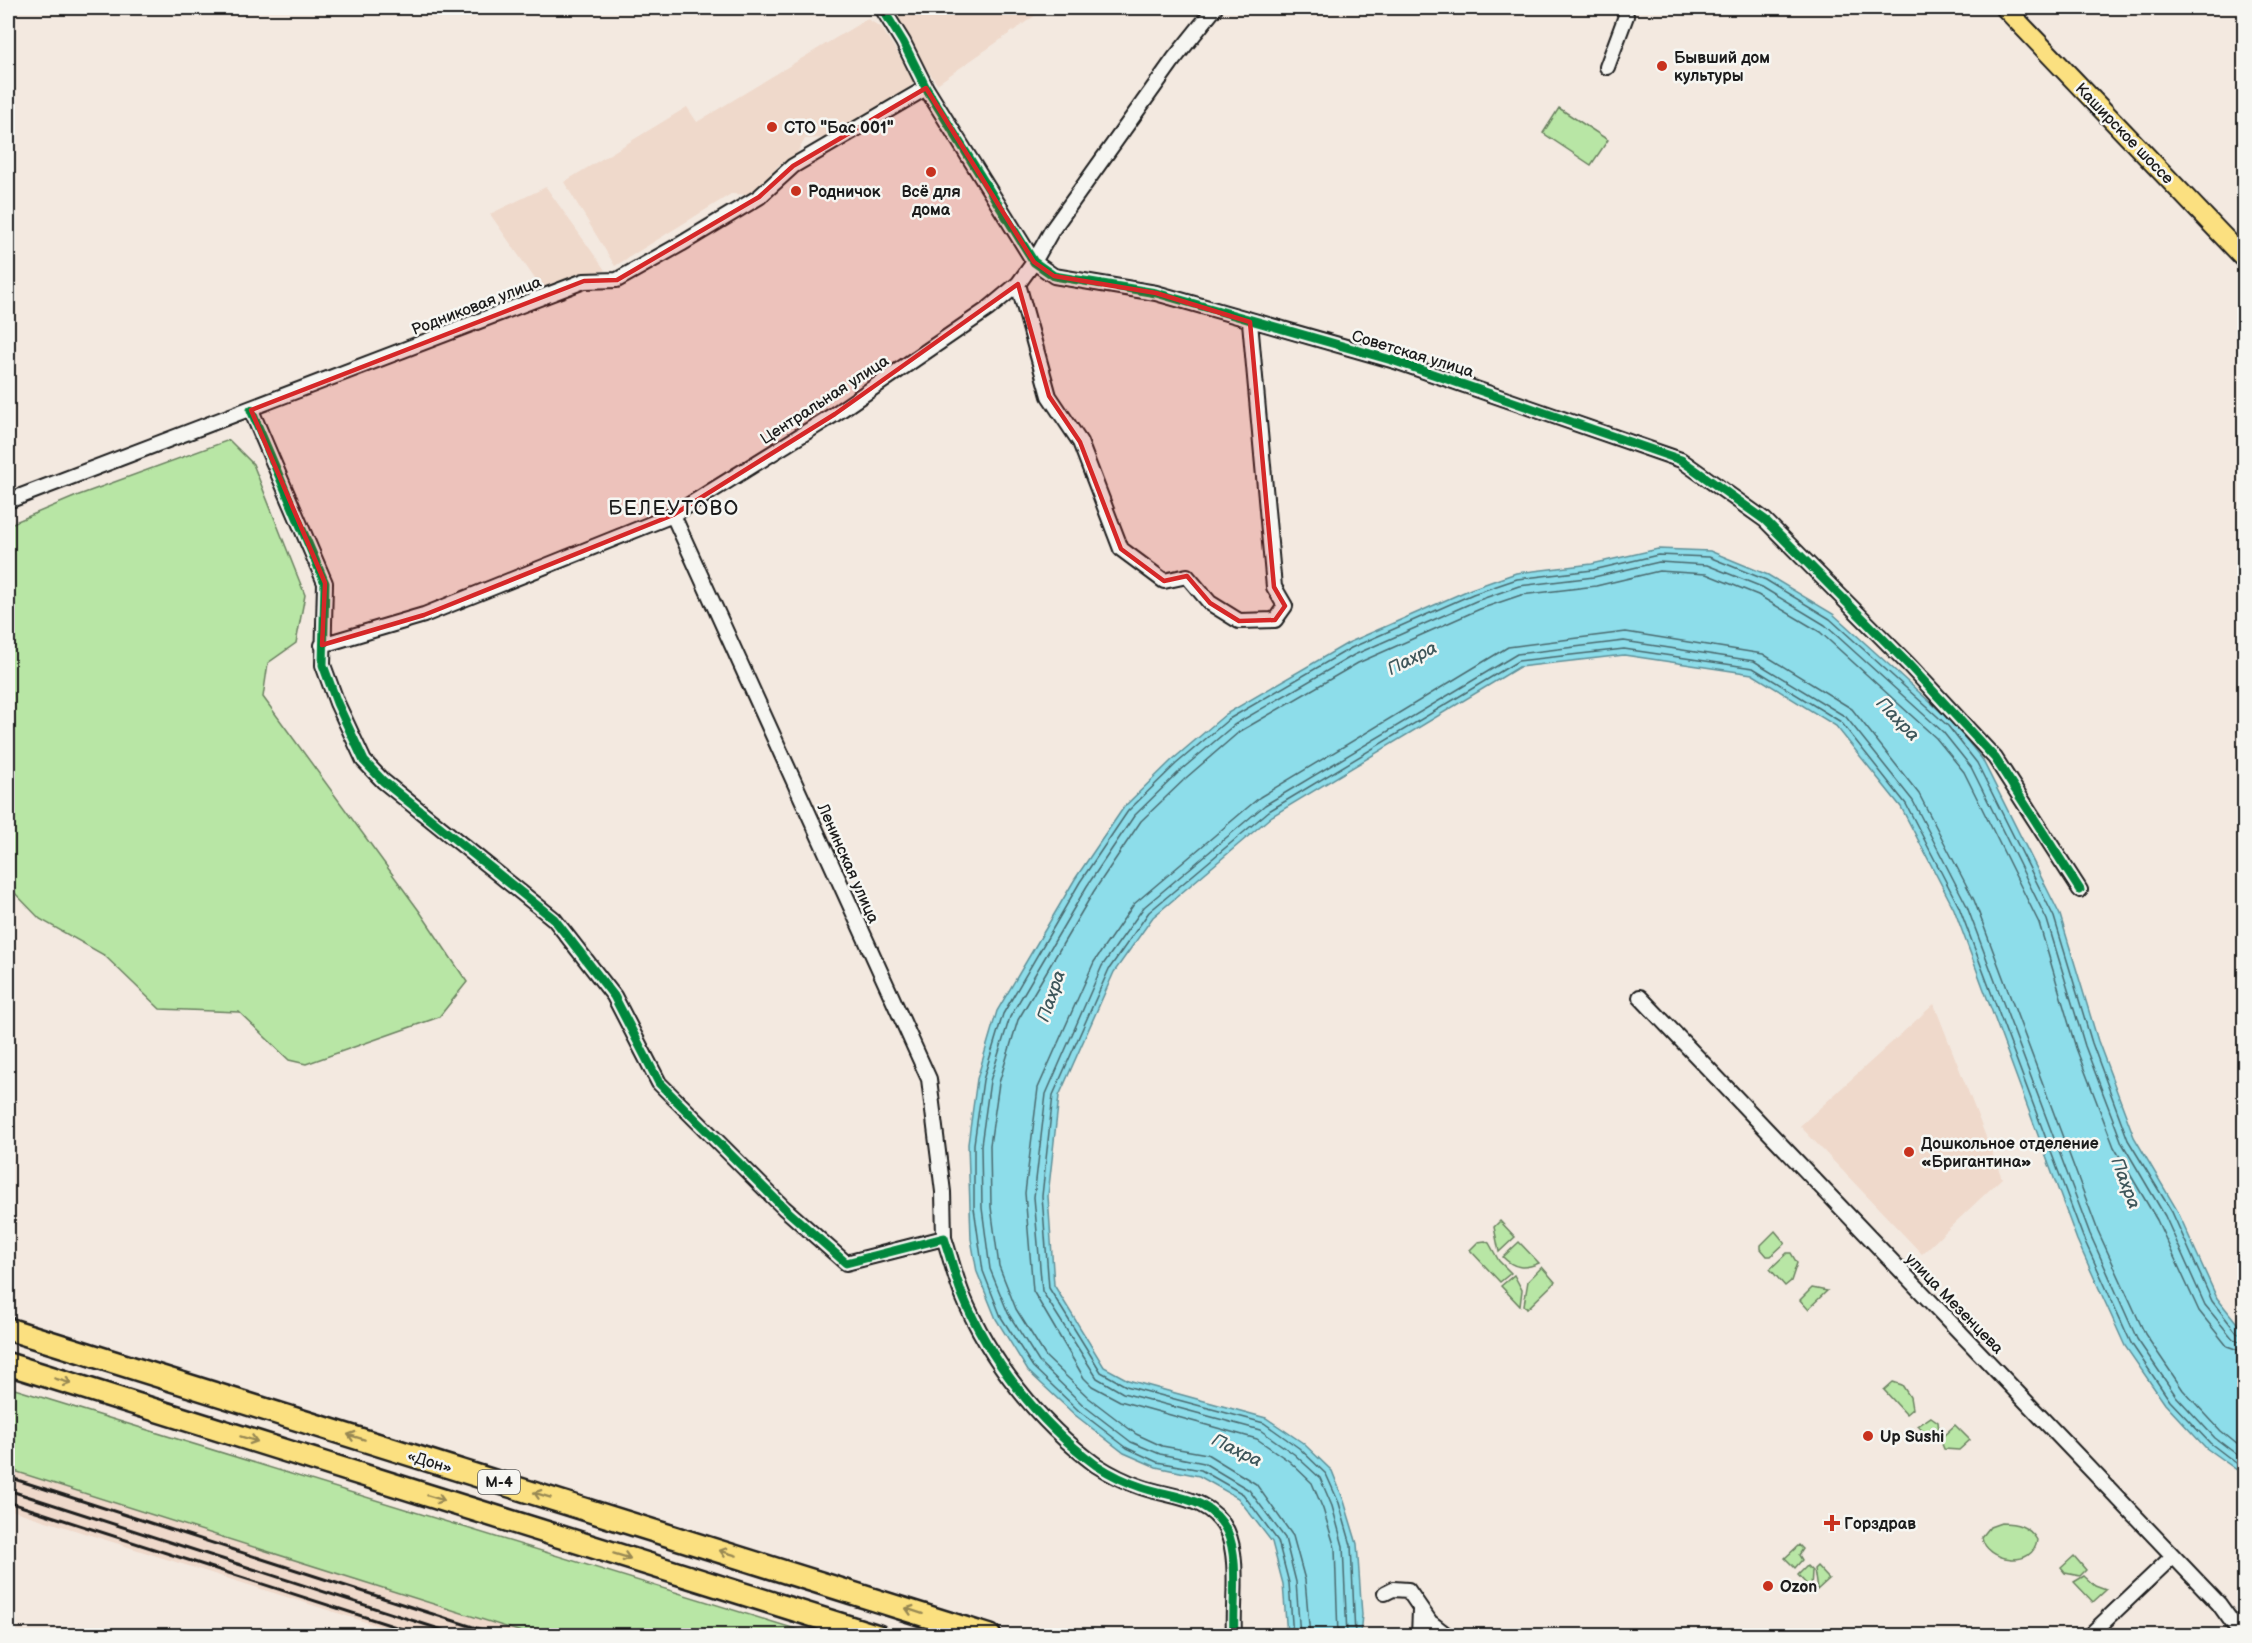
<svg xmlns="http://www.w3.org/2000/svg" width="2252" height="1643" font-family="'Balsamiq Sans',sans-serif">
	<rect width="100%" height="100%" fill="#f3e9e0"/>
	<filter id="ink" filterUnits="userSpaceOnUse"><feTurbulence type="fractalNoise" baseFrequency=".0167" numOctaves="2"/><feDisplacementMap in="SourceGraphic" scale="12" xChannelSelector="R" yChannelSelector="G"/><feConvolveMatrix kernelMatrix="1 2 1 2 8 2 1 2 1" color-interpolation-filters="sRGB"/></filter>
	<g filter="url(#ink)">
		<!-- built -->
		<path fill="#efd9cb" d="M 886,8 L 1046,8 L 937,84 Z
			M 867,19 L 881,27 L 915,80 L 909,88 L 827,138 L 805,139 L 796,155 L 778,166 L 755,195 L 731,194 L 615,266 L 564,182 L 687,107 L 697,122 Z
			M 546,187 L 605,270 L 544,292 L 490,214 Z
			M 1934,1004 L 2002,1178 L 1922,1254 L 1800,1126 Z
			M 8,1469 L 531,1635 L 407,1635 L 8,1509 Z"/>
		<!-- green -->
		<path fill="#b8e6a5" stroke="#6a8160" stroke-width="1.5" d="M 1559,108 L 1608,140 L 1591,165 L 1543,133 Z
			M 229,440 L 253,464 L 305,595 L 296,643 L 268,663 L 263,697 L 420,912 L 467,982 L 439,1017 L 306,1064 L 289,1060 L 239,1012 L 160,1009 L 104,955 L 40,919 L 8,886 L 8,525 L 79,495 Z
			M 1500,1221 L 1515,1237 L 1499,1252 L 1494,1227 Z
			M 1775,1231 L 1785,1243 L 1771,1256 L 1767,1256 L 1761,1249 L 1761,1245 Z
			M 1485,1241 L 1489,1243 L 1499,1261 L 1511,1273 L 1500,1282 L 1470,1250 L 1478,1242 Z
			M 1519,1242 L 1539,1263 C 1525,1269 1514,1269 1503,1257 Z
			M 1787,1253 L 1791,1253 L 1797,1263 L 1791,1281 L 1785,1286 L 1770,1269 Z
			M 1542,1267 L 1555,1282 L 1527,1309 L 1524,1305 L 1528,1281 Z
			M 1514,1275 L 1522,1290 L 1520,1306 L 1501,1286 Z
			M 1812,1288 L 1827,1291 L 1808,1309 L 1800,1300 Z
			M 1893,1382 L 1902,1385 L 1910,1397 L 1912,1409 L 1906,1414 L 1884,1390 Z
			M 8,1387 L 815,1635 L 531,1635 L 8,1469 Z
			M 1931,1417 L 1938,1422 L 1939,1431 L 1930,1439 L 1918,1426 Z
			M 1955,1425 L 1970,1440 L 1959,1450 L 1944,1449 L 1940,1439 Z
			M 2001,1523 C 2016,1523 2029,1526 2037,1540 C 2034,1569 1986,1562 1982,1537 L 1990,1527 Z
			M 1799,1545 L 1803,1549 L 1799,1555 L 1802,1560 L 1795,1568 L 1785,1558 Z
			M 2074,1556 L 2086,1570 L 2080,1576 L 2065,1573 L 2061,1568 Z
			M 1807,1566 L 1812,1571 L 1811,1589 L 1798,1575 Z
			M 1817,1566 L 1829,1579 L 1817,1590 L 1814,1569 Z
			M 2084,1576 L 2095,1586 L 2106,1590 L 2093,1602 L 2074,1582 Z"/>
		<!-- water -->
		<path fill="#8dddea" stroke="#609098" stroke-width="1.5" d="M 1658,549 L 1710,551 L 1768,575 L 1833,614 L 1952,722 L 1982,759 L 2060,915 L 2098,1041 L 2134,1137 L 2177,1210 L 2217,1298 L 2244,1332 L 2244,1475 L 2206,1448 L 2165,1404 L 2125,1346 L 2077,1240 L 1954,909 L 1901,807 L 1836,726 L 1752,674 L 1624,655 L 1519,667 L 1272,816 L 1153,917 L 1114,972 L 1059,1096 L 1048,1196 L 1054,1285 L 1104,1367 L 1128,1380 L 1266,1418 L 1303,1443 L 1332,1471 L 1344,1501 L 1357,1544 L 1362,1615 L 1360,1635 L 1287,1635 L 1283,1584 L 1272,1542 L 1238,1498 L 1199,1476 L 1156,1467 L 1124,1453 L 1075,1415 L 1028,1371 L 996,1319 L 977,1272 L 971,1239 L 968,1144 L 977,1079 L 997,1011 L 1075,879 L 1124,807 L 1172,760 L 1226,714 L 1348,643 L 1471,589 L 1516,573 L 1592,564 Z"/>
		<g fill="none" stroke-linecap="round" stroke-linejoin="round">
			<!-- shore -->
			<path stroke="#49696e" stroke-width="1.5" d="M 1293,1636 L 1289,1583 L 1278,1541 L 1243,1494 L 1201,1470 L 1157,1462 L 1127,1448 L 1079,1411 L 1033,1367 L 1001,1317 L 983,1271 L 974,1208 L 974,1144 L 983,1080 L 1003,1014 L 1080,882 L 1128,811 L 1176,764 L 1229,719 L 1351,648 L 1473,594 L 1517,579 L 1593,570 L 1658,555 L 1709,557 L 1766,580 L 1830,619 L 1948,726 L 1977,763 L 2054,917 L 2092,1043 L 2128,1140 L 2172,1212 L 2212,1301 L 2237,1333 L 2244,1335
				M 1300,1636 L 1296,1582 L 1285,1538 L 1249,1490 L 1204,1463 L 1160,1454 L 1131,1442 L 1083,1405 L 1039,1362 L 1008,1313 L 990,1269 L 982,1208 L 981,1145 L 990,1081 L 1010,1017 L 1087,886 L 1134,816 L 1181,770 L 1234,725 L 1354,655 L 1476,601 L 1519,586 L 1594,577 L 1659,562 L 1707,565 L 1762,587 L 1825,625 L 1943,732 L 1971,767 L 2047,920 L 2085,1046 L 2122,1143 L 2165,1216 L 2205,1305 L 2233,1339 L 2244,1343
				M 1310,1636 L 1305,1580 L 1293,1536 L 1256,1484 L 1207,1454 L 1162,1446 L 1136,1434 L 1089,1398 L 1046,1357 L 1016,1309 L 999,1266 L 991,1207 L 990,1145 L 999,1083 L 1018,1020 L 1094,891 L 1141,821 L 1187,777 L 1239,732 L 1358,663 L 1480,609 L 1521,595 L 1596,586 L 1659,571 L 1706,574 L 1758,595 L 1820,632 L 1936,738 L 1964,772 L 2039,923 L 2076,1048 L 2114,1147 L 2157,1220 L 2199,1311 L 2227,1346 L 2244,1352
				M 1338,1636 L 1335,1548 L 1323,1509 L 1312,1483 L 1289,1461 L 1257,1439 L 1120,1401 L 1092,1386 L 1084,1378 L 1033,1291 L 1025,1193 L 1038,1088 L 1094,962 L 1134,904 L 1260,797 L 1508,647 L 1626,632 L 1763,654 L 1852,709 L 1919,794 L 1974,900 L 2098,1231 L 2145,1334 L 2183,1390 L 2221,1431 L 2244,1450
				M 1347,1636 L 1343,1546 L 1332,1506 L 1320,1478 L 1294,1454 L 1260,1430 L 1123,1393 L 1097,1378 L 1042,1291 L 1034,1197 L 1046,1094 L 1102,966 L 1144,907 L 1265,805 L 1517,654 L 1624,641 L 1754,661 L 1846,717 L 1913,801 L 1966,904 L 2090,1234 L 2137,1339 L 2176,1396 L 2215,1438 L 2244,1460
				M 1355,1636 L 1351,1545 L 1339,1503 L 1326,1474 L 1299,1448 L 1264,1423 L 1126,1386 L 1101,1372 L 1049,1288 L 1042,1196 L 1053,1095 L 1109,969 L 1149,912 L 1269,811 L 1518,661 L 1624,649 L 1753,668 L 1841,722 L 1906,804 L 1959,907 L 2083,1237 L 2131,1343 L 2170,1401 L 2210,1443 L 2244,1469"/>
			<!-- minor casing -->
			<g stroke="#1c1c1c" stroke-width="18">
				<path id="minor" d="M 882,8 L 903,42 L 926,88 L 1034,262 L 1054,276 L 1156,293 L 1395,361 L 1681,460 L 1765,520 L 1908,664 L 1995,758 L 2080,890
					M 1607,67 L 1626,16 L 1624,8
					M 1018,284 L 1049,396 L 1080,442 L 1121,549 L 1164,581 L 1187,576 L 1210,603 L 1239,621 L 1275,620 L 1285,606 L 1274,587 L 1250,322
					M 251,410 L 325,583 L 323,665 L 337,703 L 364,761 L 383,781 L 554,919 L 614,996 L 659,1083 L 784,1208 L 846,1263 L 944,1238 C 950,1256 955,1276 962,1294 C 989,1360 1039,1423 1096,1465 C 1110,1474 1126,1482 1141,1487 C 1173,1498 1210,1496 1227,1531 C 1240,1559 1232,1605 1234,1636
					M 8,501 L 584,281 L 617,280 L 681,244 L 759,197 L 793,166 L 926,88
					M 673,515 L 929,1079 L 943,1192 L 944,1238
					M 322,645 L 424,615 L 673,515 L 835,414 L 988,309 L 1018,284 L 1034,262 L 1052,230 L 1174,59 L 1215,8
					M 1640,997 L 2219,1604 L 2242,1636
					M 1385,1593 L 1393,1589 L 1408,1590 L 1430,1622 L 1448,1636
					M 1419,1636 L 1420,1610
					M 2089,1636 L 2173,1556"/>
			</g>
			<!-- major casing -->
			<g stroke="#1c1c1c" stroke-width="22">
				<path id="major" d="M 2005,8 L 2244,258"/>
			</g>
			<!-- highway casing -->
			<g stroke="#1c1c1c" stroke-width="26">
				<path id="highway" d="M 8,1329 L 990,1636
					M 8,1364 L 878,1636"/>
			</g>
			<!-- minor -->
			<use href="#minor" stroke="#f6f6f2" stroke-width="14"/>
			<!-- major -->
			<use href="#major" stroke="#fbe080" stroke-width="18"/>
			<!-- highway -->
			<use href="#highway" stroke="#fbe080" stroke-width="21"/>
			<!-- rail -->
			<path stroke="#1c1c1c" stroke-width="3" d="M 8,1477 L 501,1636
				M 8,1490 L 461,1636
				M 8,1502 L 424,1636"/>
			<!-- cycleway casing -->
			<g stroke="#f6f6f2" stroke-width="13">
				<path id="cycleway" d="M 882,8 L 903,42 L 926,88 L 1034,262 L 1054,276 L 1156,293 L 1395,361 L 1681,460 L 1765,520 L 1908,664 L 1995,758 L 2080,890
					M 251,410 L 325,583 L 323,665 L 337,703 L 364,761 L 383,781 L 554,919 L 614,996 L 659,1083 L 784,1208 L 846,1263 L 944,1238 C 950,1256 955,1276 962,1294 C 989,1360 1039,1423 1096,1465 C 1110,1474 1126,1482 1141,1487 C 1173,1498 1210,1496 1227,1531 C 1240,1559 1232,1605 1234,1636"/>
			</g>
			<!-- cycleway -->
			<use href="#cycleway" stroke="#00873e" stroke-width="9"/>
		</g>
		<!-- one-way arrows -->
		<defs><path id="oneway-shaft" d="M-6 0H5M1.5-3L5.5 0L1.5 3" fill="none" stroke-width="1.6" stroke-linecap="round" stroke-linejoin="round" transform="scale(1.5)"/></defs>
		<g stroke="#978853">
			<use href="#oneway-shaft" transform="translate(63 1381) rotate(17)"/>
			<use href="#oneway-shaft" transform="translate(356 1437) rotate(-163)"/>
			<use href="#oneway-shaft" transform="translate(249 1439) rotate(17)"/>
			<use href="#oneway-shaft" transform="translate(542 1495) rotate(-163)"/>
			<use href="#oneway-shaft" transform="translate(436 1498) rotate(17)"/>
			<use href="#oneway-shaft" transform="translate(728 1553) rotate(-163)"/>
			<use href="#oneway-shaft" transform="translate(622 1556) rotate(17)"/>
			<use href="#oneway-shaft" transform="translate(914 1611) rotate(-162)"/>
		</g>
	</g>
	<!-- marked area -->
	<path fill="#d62828" fill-opacity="0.2" stroke="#d62828" stroke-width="4.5" stroke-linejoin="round" d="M 926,88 L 1034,262 L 1054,276 L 1156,293 L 1250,322 L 1274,587 L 1285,606 L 1275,620 L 1239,621 L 1210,603 L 1187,576 L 1164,581 L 1121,549 L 1080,442 L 1049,396 L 1018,284 L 835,414 L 673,515 L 424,615 L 322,645 L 325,583 L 251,410 L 584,281 L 617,280 L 759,197 L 793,166 Z"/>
	<!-- markers -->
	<g fill="#c8321e" stroke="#f6f6f2" stroke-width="2">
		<circle cx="1662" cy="66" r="6"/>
		<circle cx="772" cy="127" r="6"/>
		<circle cx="931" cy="172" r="6"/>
		<circle cx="796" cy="191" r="6"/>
		<circle cx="1909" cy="1152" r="6"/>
		<circle cx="1868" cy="1436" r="6"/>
		<path d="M1829 1514h6v6h6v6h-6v6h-6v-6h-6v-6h6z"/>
		<circle cx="1768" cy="1586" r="6"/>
	</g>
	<g text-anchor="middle" stroke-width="5" stroke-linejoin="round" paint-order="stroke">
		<!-- shield labels -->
		<rect fill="#f6f6f2" stroke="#5d5d5c" stroke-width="1.5" x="478" y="1470" width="42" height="24" rx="4.5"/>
		<g font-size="15" font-weight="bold" fill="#1c1c1c">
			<text x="499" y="1487">М-4</text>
		</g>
		<!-- poi labels -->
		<g font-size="16" font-weight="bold" fill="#1c1c1c" stroke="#f6f6f2" text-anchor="start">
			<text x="1674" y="63">Бывший дом<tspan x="1674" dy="18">культуры</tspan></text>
			<text x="784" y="133">СТО "Бас 001"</text>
			<text x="808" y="197">Родничок</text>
			<text x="931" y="197" text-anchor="middle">Всё для<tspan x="931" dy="18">дома</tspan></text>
			<text x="1921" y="1149">Дошкольное отделение<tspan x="1921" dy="18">«Бригантина»</tspan></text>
			<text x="1880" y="1442">Up Sushi</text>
			<text x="1844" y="1529">Горздрав</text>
			<text x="1780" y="1592">Ozon</text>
		</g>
		<!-- street labels -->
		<g font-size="16" fill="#1c1c1c" stroke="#f6f6f2">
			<text transform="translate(2125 133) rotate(46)" y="6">Каширское шоссе</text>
			<text transform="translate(476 305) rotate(-21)" y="6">Родниковая улица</text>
			<text transform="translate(1413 353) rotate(17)" y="6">Советская улица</text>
			<text transform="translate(824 399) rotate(-33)" y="6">Центральная улица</text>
			<text transform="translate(849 863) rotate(66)" y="6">Ленинская улица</text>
			<text transform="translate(1955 1303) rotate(46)" y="6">улица Мезенцева</text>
			<text transform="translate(430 1461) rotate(17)" y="6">«Дон»</text>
		</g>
		<!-- water labels -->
		<g font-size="18" font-style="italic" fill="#3e565a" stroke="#f6f6f2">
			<text transform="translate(1412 658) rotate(-27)" y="6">Пахра</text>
			<text transform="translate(1898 719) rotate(46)" y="6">Пахра</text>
			<text transform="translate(1051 996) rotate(-71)" y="6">Пахра</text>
			<text transform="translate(2126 1183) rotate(69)" y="6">Пахра</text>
			<text transform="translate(1237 1450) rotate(26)" y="6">Пахра</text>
		</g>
		<!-- quarter labels -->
		<g font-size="20" letter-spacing="1.5" fill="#1c1c1c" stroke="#f6f6f2">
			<text x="674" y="515">БЕЛЕУТОВО</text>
		</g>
	</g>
	<!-- margin -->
	<rect width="2252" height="1643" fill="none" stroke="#f6f6f2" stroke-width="30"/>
	<rect x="15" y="15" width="2222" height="1613" fill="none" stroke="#1c1c1c" stroke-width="2" filter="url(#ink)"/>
</svg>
